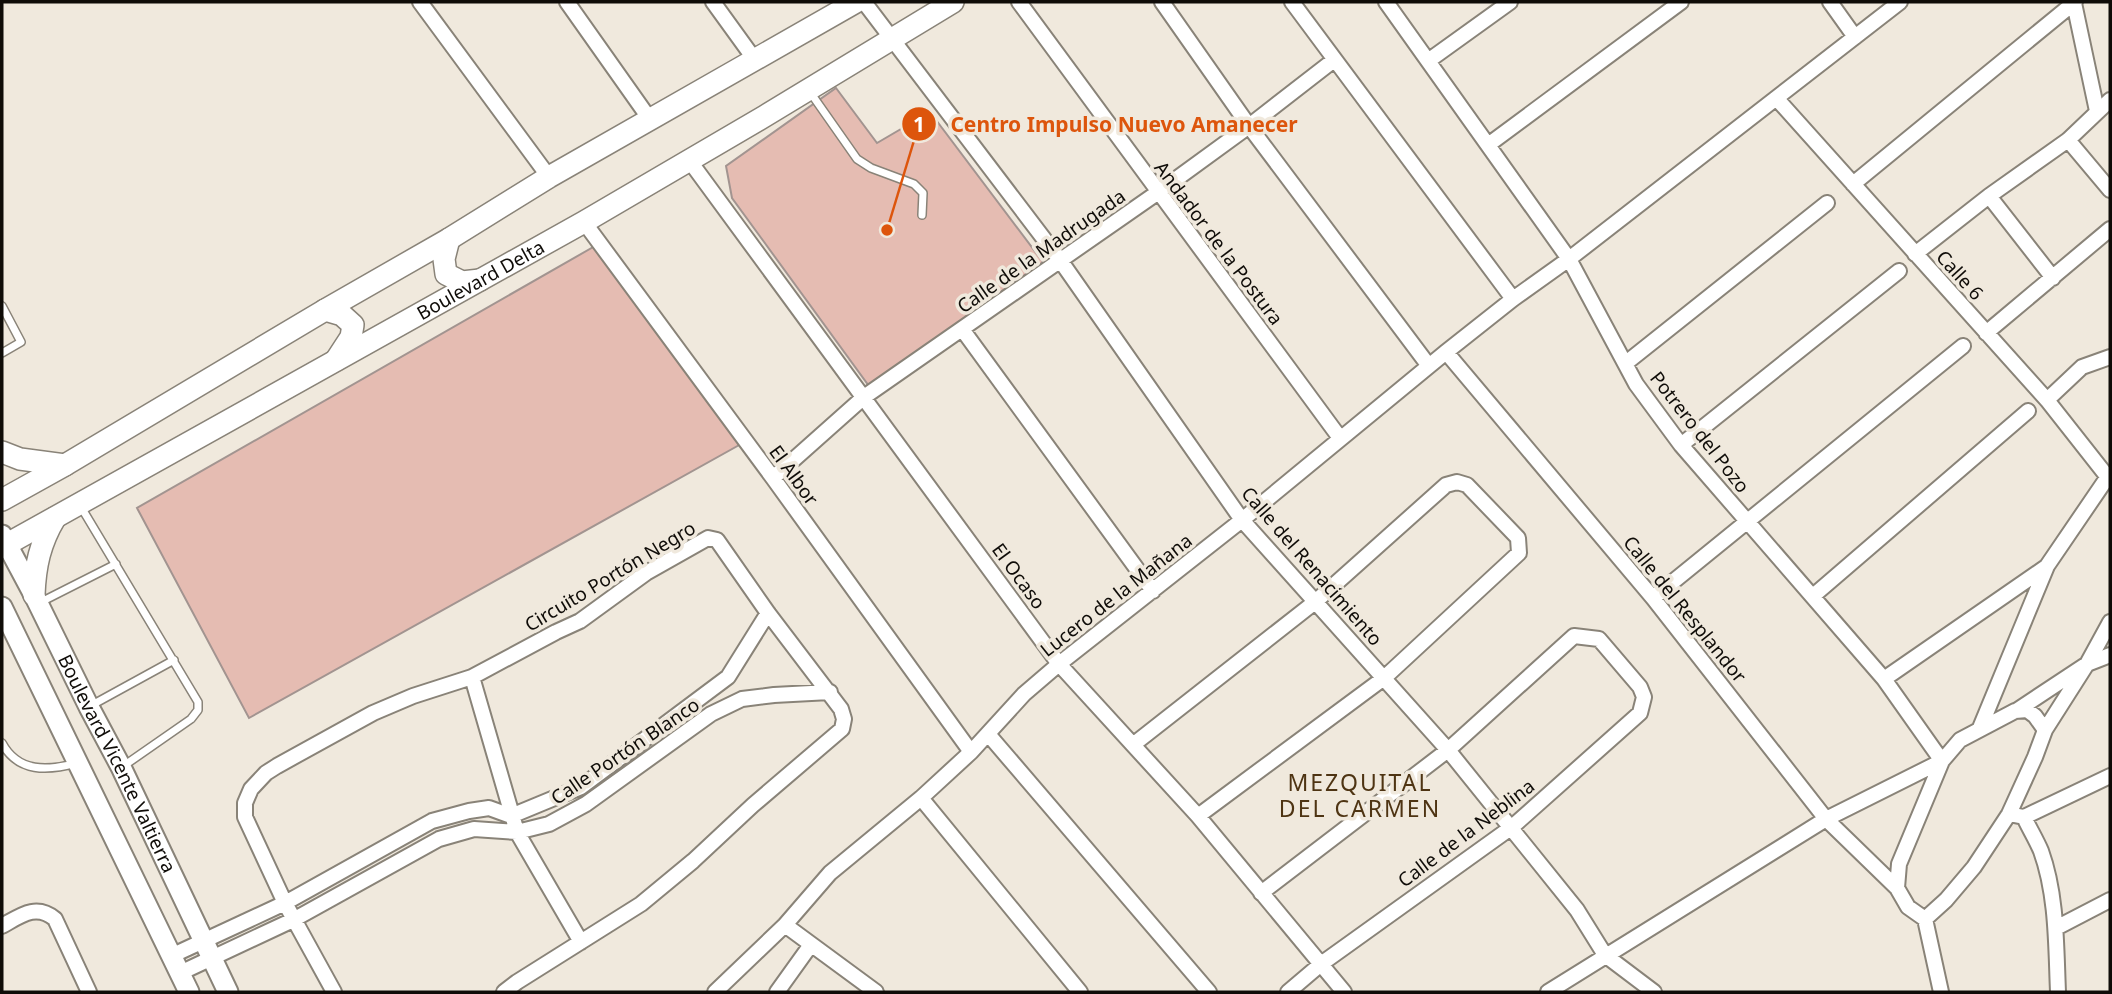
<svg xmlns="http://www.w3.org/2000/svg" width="2112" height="994" font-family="'Noto Sans',sans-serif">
	<rect width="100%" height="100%" fill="#f0e9dd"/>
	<!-- building -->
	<path fill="#e5bcb2" stroke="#a29490" stroke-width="2" d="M 836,88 L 877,143 L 930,112 L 1043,262 L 869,386 L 732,198 L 726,166 Z
		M 595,246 L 741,444 L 249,718 L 137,508 Z"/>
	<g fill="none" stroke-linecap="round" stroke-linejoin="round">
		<!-- service casing -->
		<g stroke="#898378" stroke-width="10">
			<path id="service" d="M 810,92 L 857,159 L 871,168 L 914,184 L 923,193 L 922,215
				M 2,306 L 21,342 L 2,353
				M 81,507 L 198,702 L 198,710 L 191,719 L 122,767
				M 39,603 L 116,564
				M 92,705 L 174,660
				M 2,743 C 18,773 48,771 77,763"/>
		</g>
		<!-- minor casing -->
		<g stroke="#898378" stroke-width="18">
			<path id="minor" d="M 420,2 L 549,177
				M 567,2 L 649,118
				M 713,2 L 755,60
				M 864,2 L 1060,260 L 1242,520 L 1448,750 L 1577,910 L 1605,955 L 1654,992
				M 1019,2 L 1340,438
				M 1162,2 L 1249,126 L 1429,366
				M 1292,2 L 1513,299
				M 1386,2 L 1569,259 L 1636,384 L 1681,445 L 1884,679 L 1942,761
				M 1830,2 L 1855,37
				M 2074,3 L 2097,111
				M 1428,61 L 1510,2
				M 1777,99 L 2047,400 L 2110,480
				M 2068,140 L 2110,190
				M 1488,145 L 1681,2
				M 689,160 L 1059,664 L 1198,816 L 1344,992
				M 1853,184 L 2075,2
				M 1989,196 L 2053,278
				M 584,222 L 773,478 L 971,752
				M 1915,254 L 1989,196 L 2068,140 L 2110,100
				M 962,329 L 1153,591
				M 1986,333 L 2110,229
				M 1446,352 L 1653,598 L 1826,819 L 1897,888
				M 1626,363 L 1827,203
				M 2047,400 L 2082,367 L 2110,357
				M 1681,445 L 1899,271
				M 773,478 L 864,397 L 1157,193 L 1249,126 L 1334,60
				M 1813,596 L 2028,411
				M 1653,598 L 1963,346
				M 472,677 L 517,832 L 581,942
				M 1884,679 L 2046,567
				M 2016,711 L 2087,664 L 2110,655
				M 1980,728 L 2047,566 L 2107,478
				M 2045,730 L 2035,716 L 2027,710 L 2015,711 L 1960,740 L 1942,761 L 1899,864 L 1897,888 L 1908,907 L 1925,919 L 1946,900 L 1974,867 L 2009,814 L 2035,757 L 2045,730 L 2087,664 L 2110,622
				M 988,734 L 1209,992
				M 1134,744 L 1315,602 L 1446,485 L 1457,482 L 1467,485 L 1518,538 L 1519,553 L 1384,678 L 1198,816
				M 921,798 L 1080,992
				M 2009,814 L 2024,817 C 2029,828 2036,839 2041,851 C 2057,895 2056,946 2058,992
				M 2024,817 L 2110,776
				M 1261,893 L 1448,750 L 1574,636 L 1599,639 L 1640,687 L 1644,697 L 1640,713 L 1512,827 L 1321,964 L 1288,992
				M 1925,919 L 1941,992
				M 785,925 L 876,992
				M 2,926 C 20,916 36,903 55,919 L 89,992
				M 2056,928 L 2110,900
				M 171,956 L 285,903 L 432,821 L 469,811 L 489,808 L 511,816 L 581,787 L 728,677 L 768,613
				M 180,973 L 293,920 L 439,839 L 474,829 L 517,832 L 549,824 L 586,804 L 711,714 L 742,699 L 774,695 L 830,692
				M 334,992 L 285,903 L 245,817 L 245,803 L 251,789 L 266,773 L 277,766 L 373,713 L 413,696 L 472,677 L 556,632 L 580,621 L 646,573 L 708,538 L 717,540 L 768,613 L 841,709 L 844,719 L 842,729 L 753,805 L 693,861 L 641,904 L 517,982 L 504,992
				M 715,992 L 785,925 L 830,873 L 921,798 L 971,752 L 1024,694 L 1059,664 L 1242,520 L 1446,352 L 1513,299 L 1569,259 L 1900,2
				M 777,992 L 810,946
				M 1548,992 L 1826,819 L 1942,761"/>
		</g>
		<!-- secondary casing -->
		<g stroke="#898378" stroke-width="23">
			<g id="secondary">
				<path id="s1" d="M 2,535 L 34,595 L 89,707 L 121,767 L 228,992"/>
				<path d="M 2,607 L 189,992"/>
			</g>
		</g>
		<!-- primary casing -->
		<g stroke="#898378" stroke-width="24">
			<g id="primary">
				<path d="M 449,239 L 444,259 L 446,274 L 462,282 L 480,280"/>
				<path d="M 325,310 L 342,315 L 353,325 L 351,337 L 336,360"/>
				<path d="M 2,452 L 20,459 L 65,465"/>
				<path d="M 2,500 L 65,465 L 325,310 L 449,239 L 549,177 L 856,2"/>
				<path id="s2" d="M 2,547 L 584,222 L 765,116 L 953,2"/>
				<path d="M 34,595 C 35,566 40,543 55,518"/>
			</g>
		</g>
		<!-- service -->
		<use href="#service" stroke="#fff" stroke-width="7"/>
		<!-- minor -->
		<use href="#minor" stroke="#fff" stroke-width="14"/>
		<!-- secondary -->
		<use href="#secondary" stroke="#fff" stroke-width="19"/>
		<!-- primary -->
		<use href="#primary" stroke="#fff" stroke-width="21"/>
	</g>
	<g text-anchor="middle" stroke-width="7" stroke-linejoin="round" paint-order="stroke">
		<!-- street labels -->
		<g font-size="19" fill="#0f0c08" stroke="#f0e9dd">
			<text transform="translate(1219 243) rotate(53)" y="7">Andador de la Postura</text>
			<text transform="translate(1041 251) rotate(-35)" y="7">Calle de la Madrugada</text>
			<text transform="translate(1960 275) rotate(48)" y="7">Calle 6</text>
			<text dy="7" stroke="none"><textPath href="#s2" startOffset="548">Boulevard Delta</textPath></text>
			<text transform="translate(1700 432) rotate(52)" y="7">Potrero del Pozo</text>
			<text transform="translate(794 475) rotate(54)" y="7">El Albor</text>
			<text transform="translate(1312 566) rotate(49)" y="7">Calle del Renacimiento</text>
			<text transform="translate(610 576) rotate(-31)" y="7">Circuito Portón Negro</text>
			<text transform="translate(1019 576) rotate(54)" y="7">El Ocaso</text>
			<text transform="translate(1116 595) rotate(-38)" y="7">Lucero de la Mañana</text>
			<text transform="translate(1685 609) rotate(51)" y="7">Calle del Resplandor</text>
			<text transform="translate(625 751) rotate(-34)" y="7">Calle Portón Blanco</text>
			<text dy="7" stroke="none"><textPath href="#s1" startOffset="256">Boulevard Vicente Valtierra</textPath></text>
			<text transform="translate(1466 833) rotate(-37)" y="7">Calle de la Neblina</text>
		</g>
		<!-- quarter labels -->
		<g font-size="23" letter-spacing="2" fill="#4e3413" stroke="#f0e9dd">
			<text x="1360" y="791">MEZQUITAL<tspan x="1360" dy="26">DEL CARMEN</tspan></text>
		</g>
	</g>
	<!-- callouts -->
	<path fill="none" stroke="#dd550c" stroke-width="2.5" d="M887 230L919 124"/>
	<g fill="#dd550c" stroke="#f0e9dd" stroke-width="2.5">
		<circle cx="887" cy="230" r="7"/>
		<circle cx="919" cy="124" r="18"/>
	</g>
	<g font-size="21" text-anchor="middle" font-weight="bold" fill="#fff">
		<text x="919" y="132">1</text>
	</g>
	<g font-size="21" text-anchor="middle" font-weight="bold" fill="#dd550c" stroke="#f0e9dd" stroke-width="7" stroke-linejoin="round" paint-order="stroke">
		<text x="1124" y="132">Centro Impulso Nuevo Amanecer</text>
	</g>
	<!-- border -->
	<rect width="2112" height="994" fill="none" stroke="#0f0c08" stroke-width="7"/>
</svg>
